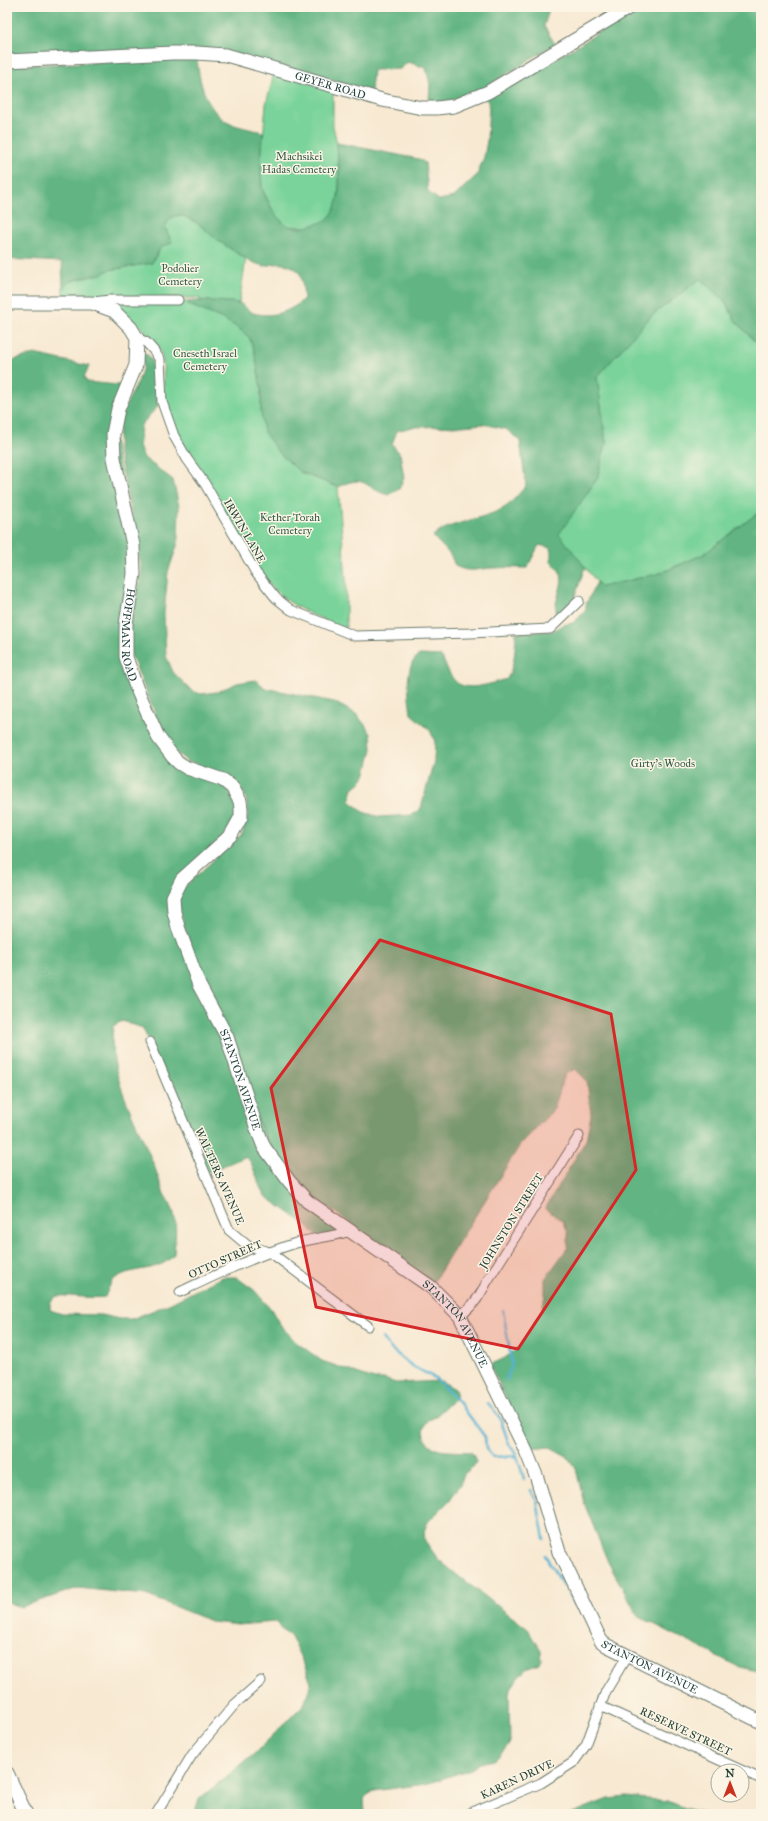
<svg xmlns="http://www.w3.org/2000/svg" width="768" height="1821" font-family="'IM FELL Great Primer',serif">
	<rect width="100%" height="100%" fill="#fcf5e5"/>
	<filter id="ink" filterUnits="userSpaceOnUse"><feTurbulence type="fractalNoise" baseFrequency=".025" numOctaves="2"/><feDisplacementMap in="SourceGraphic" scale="8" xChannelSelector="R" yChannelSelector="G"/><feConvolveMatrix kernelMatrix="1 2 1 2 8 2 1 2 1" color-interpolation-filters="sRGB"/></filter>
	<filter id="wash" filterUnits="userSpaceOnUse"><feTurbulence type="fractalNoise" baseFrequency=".012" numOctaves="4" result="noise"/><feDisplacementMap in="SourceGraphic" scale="16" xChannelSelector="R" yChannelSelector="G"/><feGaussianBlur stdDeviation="0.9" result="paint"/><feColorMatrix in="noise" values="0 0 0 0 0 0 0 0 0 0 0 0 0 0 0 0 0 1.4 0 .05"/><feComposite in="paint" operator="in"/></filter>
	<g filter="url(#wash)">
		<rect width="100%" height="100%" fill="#f8e9d2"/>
		<!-- green -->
		<path fill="#79d39a" stroke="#4c8867" d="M 274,73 L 333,90 L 333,126 L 337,143 L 339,184 L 338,199 L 334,212 L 325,222 L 306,227 L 287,226 L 276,216 L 262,189 L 261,162 L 266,104 Z
			M 175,215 C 193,216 204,229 217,239 C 226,246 236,253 246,259 L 239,303 L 199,300 L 199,298 L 62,297 L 63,289 L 68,282 L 101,274 L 109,270 L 152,263 L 161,247 L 171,241 L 165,227 L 168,219 Z
			M 700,279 L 725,301 L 735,320 L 761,348 L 761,505 L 759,512 L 704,554 L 661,573 L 601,587 L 558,534 L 597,479 L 606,443 L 597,377 L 651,316 Z
			M 188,302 L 189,305 L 221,318 L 237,327 L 249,337 L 254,349 L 261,388 L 261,413 L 300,472 L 338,487 L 346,579 L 346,629 C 322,619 299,611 279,594 C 253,571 237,536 220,506 C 203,478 184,450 171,419 C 169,414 166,408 165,402 C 162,388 165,371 162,357 C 155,334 128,317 110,303 Z"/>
		<!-- forest -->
		<path fill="#62b582" stroke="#40795b" d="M 7,7 L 550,7 L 544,26 L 555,44 L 481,90 L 448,101 L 429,102 L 430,84 L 426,68 L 408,62 L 400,69 L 373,70 L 371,91 L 226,51 L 7,56 Z
			M 638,7 L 761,7 L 761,341 L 756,343 L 735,320 L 725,301 L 700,279 L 651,316 L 597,377 L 606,443 L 597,479 L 559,534 L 585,567 L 574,599 L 559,618 C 549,604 567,586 560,572 C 558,568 554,565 551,562 L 551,548 L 539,545 L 527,568 C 517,568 506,567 495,568 C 479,568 471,574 455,566 C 450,550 442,548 433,536 C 446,523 485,519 504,508 C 512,503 519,493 526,486 L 520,441 L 506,429 L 483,424 L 462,426 L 412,427 L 397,431 L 392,444 L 400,454 L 404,478 L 399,489 L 388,495 C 364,488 366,473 338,487 L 300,472 L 278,452 L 264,432 L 261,413 L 261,388 L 254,349 L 249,337 L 237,327 L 221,318 L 189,305 L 188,302 C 199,300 227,301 238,303 C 244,304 248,311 253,313 C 270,318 293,312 304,298 C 303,291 303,277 298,271 C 291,264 282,263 273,264 C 270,265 267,266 264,266 C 255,264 246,259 239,254 C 231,249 223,244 216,239 C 203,228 176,200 165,227 L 172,243 L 161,247 L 152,263 L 109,270 L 101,274 L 77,279 L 68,282 L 63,289 L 62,262 L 7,259 L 7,66 L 197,58 C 199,82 205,106 225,121 C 233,126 254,130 263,132 C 262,151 260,169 262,187 C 263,192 266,197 268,201 C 277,220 287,233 310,226 C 320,223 330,221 334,210 C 343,190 338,164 337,143 L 419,159 L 425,163 L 428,192 L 439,200 L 454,197 L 477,175 L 484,157 L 487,141 L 489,105 L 486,98 L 579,45 Z
			M 34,354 L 89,366 L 84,377 L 87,382 L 128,386 L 113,434 L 133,545 L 126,657 L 173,757 L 223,780 L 241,817 L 182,879 L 173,902 L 275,1163 L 350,1231 L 319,1239 L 308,1226 L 265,1196 L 250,1161 L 245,1157 L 205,1173 L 143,1028 L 122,1021 L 113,1026 C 107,1072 134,1116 151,1158 C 156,1169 159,1181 163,1192 C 166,1198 170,1203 172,1208 C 178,1222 175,1239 174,1254 C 160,1274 131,1265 113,1280 C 110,1284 107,1292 105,1297 C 89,1299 74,1295 57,1296 L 50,1302 L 50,1310 L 62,1314 L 101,1315 L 119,1319 L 132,1319 L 169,1304 L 222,1277 L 236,1277 L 254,1290 L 271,1309 L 280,1325 L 296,1342 L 322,1361 L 374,1379 L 384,1379 L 396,1383 L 441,1381 L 455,1389 L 457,1397 C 449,1403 443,1410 436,1416 C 434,1418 430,1419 428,1421 C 417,1432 427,1446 439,1450 C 448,1452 460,1451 470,1452 L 473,1454 L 476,1462 L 474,1466 L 464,1474 L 460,1485 L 449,1501 L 428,1522 L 424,1531 L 425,1541 L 438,1559 L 457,1575 L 528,1629 L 541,1651 L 542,1660 L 539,1664 L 526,1669 L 517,1679 L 509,1693 L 510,1743 L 494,1760 L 480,1763 L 471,1769 L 426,1784 L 374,1791 L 366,1796 L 364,1799 L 365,1814 L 194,1814 L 199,1799 L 253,1755 L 304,1704 L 311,1683 L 305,1667 L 291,1637 L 275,1622 L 238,1625 L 213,1622 L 146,1595 L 78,1588 L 21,1607 L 7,1602 L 7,362 Z
			M 143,354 L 147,354 C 158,366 156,390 158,406 L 141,425 L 139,446 L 144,458 L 173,480 L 179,506 L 178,543 L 168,572 L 164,614 L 166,656 L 173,672 L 192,691 L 201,694 L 217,692 L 237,683 L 256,680 L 265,688 L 334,702 L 356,714 L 365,725 L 371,734 L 372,749 L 366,773 L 363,780 L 353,788 L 350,801 L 363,812 L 380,817 L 412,815 L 421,808 L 434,761 L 435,742 L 430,730 L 411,714 C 409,695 403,667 419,655 L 441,656 C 445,663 449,675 455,681 C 466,693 493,683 507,679 C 515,664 515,650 516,633 L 553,631 L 562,625 L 573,623 L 586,610 L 586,604 L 597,582 L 601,587 L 661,573 L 704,554 L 759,512 L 761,505 L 761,1672 L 737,1666 L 638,1616 L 608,1562 L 584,1503 L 576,1469 L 567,1456 L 550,1447 L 531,1449 L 490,1365 L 505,1358 L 519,1347 L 542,1310 L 545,1295 L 545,1279 L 568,1247 L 568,1232 L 563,1221 L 545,1209 L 586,1140 L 591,1115 L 587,1081 L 575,1069 L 565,1074 L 554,1109 L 520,1145 L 433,1283 L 307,1192 L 275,1154 L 260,1125 L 202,981 L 180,912 L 179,898 L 184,887 L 242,834 L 248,815 L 246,798 L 238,784 L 229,776 L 187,761 L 175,752 L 167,742 L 131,655 L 130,626 L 142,571 L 118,449 L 119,425 L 127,403 L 138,382 L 143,367 Z
			M 626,1797 L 668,1801 L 684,1808 L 707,1814 L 570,1814 L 608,1799 Z"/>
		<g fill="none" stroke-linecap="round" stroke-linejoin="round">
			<!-- stream -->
			<path stroke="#55b2d3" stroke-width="2.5" d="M 503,1310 L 512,1365 L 506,1380
				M 382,1338 L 391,1349 L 412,1366 L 435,1378 L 459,1402 L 485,1437 L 486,1449 L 493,1457 L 517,1456
				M 488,1403 L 500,1418 L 509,1444 L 517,1456 L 524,1479
				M 531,1490 L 537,1501 L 544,1539
				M 545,1555 L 563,1586
				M 568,1594 L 574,1605"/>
		</g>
	</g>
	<g filter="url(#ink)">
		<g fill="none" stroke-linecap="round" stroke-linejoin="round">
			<!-- street casing -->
			<g stroke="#6b796b" stroke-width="11">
				<path id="street" d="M 93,302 L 110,300 L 178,300
					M 137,338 L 146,342 L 154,351 L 160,360 L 162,402 L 174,436 L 187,459 L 205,484 L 256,573 L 276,598 L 291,610 L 355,636 L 471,633 L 550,629 L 579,601
					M 150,1042 L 229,1230 L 248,1246 L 270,1252 L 368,1326
					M 180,1292 C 218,1274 255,1256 296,1243 C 313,1238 332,1237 350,1231
					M 460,1316 C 475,1304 479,1297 488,1280 L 579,1136
					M 600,1706 L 761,1779
					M 156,1814 L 192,1755 L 235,1704 L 261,1681
					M 468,1814 L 541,1783 L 574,1762 L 586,1745 L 606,1691 L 627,1656"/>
			</g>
			<!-- secondary casing -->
			<g stroke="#6b796b" stroke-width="15">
				<g id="secondary">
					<path id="s1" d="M 7,61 L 173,53 L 197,53 L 226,55 L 382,100 L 422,108 L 437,108 L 454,106 L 488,92 L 630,7"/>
					<path id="s2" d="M 7,303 L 92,303 L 114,311 L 131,328 L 137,338 L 136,365 L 118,409 L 113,434 L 114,458 L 133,545 L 134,574 L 126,624 L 126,657 L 136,687 L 158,737 L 173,757 L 179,763 L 187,768 L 223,780 L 232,787 L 240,801 L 241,808 L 241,817 L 231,835 L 182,879 L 173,897 L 174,912 L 178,927 L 199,985 L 227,1037 L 257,1129 L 264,1147 L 289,1181 L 307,1201 L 431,1287 L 460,1316 L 526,1451 L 537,1478 L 559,1552 L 601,1641 L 606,1645 L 761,1722"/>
					<path d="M 7,1773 L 26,1814"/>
				</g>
			</g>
			<!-- street -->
			<use href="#street" stroke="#fff" stroke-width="9"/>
			<!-- secondary -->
			<use href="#secondary" stroke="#fff" stroke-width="13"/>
		</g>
	</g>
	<!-- marked area -->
	<path fill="#d62828" fill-opacity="0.2" stroke="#d62828" stroke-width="3" stroke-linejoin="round" d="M 380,940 L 611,1014 L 636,1170 L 518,1349 L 316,1307 L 271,1088 Z"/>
	<g text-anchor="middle" stroke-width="3" stroke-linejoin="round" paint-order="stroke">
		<!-- street labels -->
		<g font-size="11" fill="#1f3d34" stroke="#fcf5e5">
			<text dy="4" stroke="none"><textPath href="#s1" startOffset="328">GEYER ROAD</textPath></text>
			<text transform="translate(245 531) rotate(60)" y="4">IRWIN LANE</text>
			<text dy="4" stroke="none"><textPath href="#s2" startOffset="448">HOFFMAN ROAD</textPath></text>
			<text dy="4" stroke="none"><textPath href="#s2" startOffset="983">STANTON AVENUE</textPath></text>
			<text transform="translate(220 1176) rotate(66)" y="4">WALTERS AVENUE</text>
			<text transform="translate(511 1221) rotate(-58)" y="4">JOHNSTON STREET</text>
			<text transform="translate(225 1259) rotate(-24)" y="4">OTTO STREET</text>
			<text dy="4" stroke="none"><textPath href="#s2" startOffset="1319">STANTON AVENUE</textPath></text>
			<text dy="4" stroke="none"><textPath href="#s2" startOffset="1726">STANTON AVENUE</textPath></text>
			<text transform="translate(686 1731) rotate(25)" y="4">RESERVE STREET</text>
			<text transform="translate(517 1779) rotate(-25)" y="4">KAREN DRIVE</text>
		</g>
		<!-- park labels -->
		<g font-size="11" fill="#315b48" stroke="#fcf5e5">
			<text x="299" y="160">Machsikei<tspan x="299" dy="13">Hadas Cemetery</tspan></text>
			<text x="180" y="272">Podolier<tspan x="180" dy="13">Cemetery</tspan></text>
			<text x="205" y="357">Cneseth Israel<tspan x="205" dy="13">Cemetery</tspan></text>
			<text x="290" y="521">Kether Torah<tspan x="290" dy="13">Cemetery</tspan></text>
			<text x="663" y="767">Girty's Woods</text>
		</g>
	</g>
	<!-- margin -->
	<rect width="768" height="1821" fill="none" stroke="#fcf5e5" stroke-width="24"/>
	<!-- north arrow -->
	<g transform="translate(730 1783)"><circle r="19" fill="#fcf5e5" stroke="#a4ab9e"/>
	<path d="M0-3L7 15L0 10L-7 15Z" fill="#c8321e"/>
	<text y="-6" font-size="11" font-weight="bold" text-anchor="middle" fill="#1f3d34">N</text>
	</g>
</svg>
